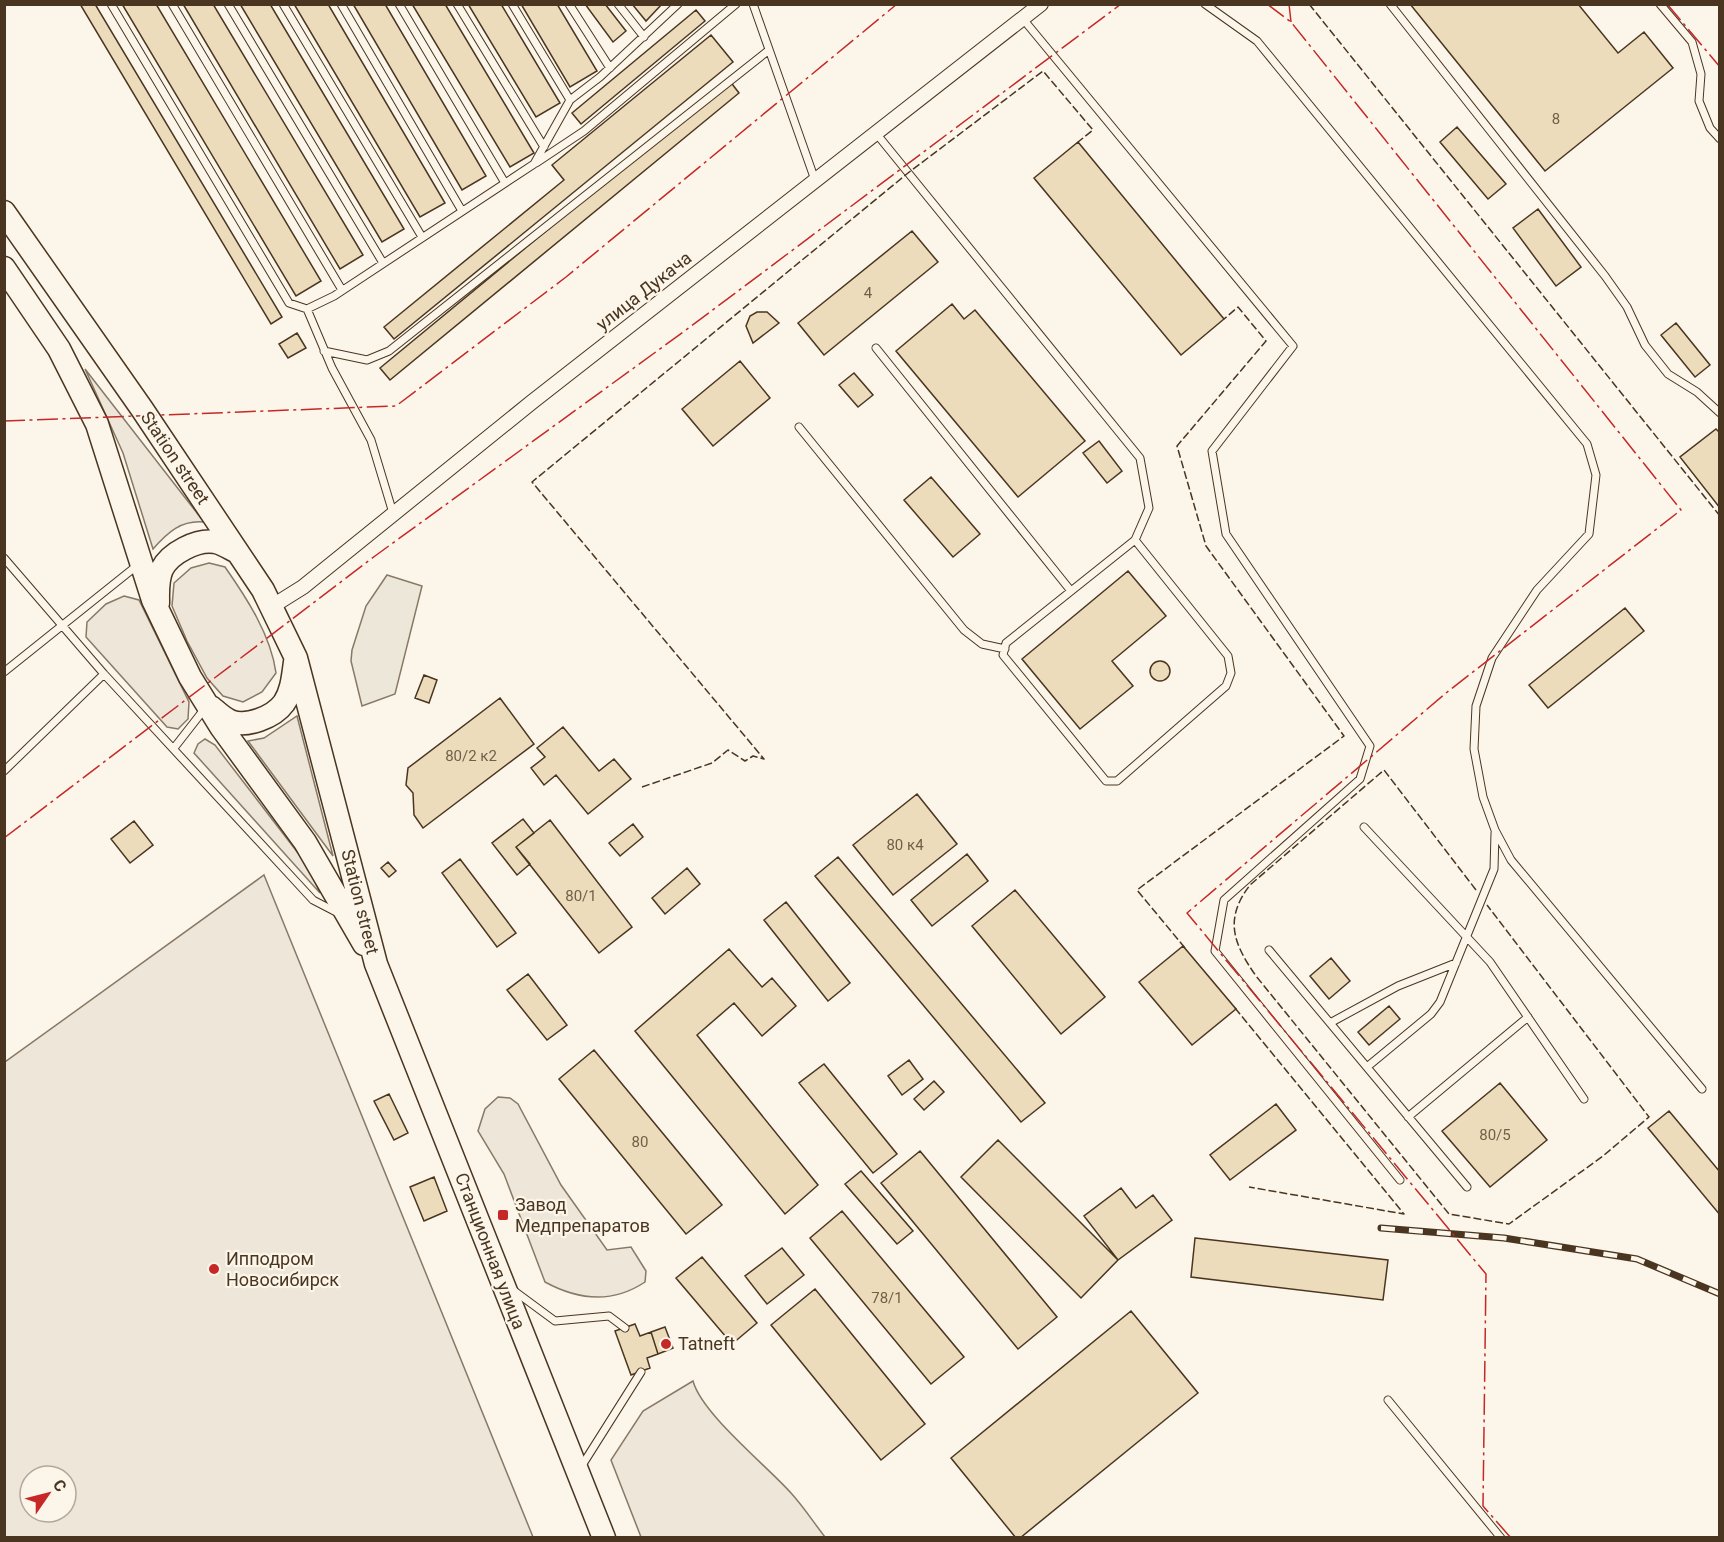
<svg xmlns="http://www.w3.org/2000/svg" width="1724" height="1542" font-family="Roboto,sans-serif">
	<rect width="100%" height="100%" fill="#fbf6e9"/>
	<!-- green -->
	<path fill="#ede6d9" stroke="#887966" stroke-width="1.5" fill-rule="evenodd" d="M 85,369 L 204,522 C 181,520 168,532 153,549 L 123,453 Z
		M 209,563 L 225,567 C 246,597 271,635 276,673 L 262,692 L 243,702 L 223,696 L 207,678 L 187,641 L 172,606 L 174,583 L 191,568 Z
		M 124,596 L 139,600 L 189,702 L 188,719 L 178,729 L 167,727 L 86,637 L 87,622 L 106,604 Z
		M 297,716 L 333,856 L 248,741 L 264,738 Z
		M 205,739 L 215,745 L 308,866 L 320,893 L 194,753 L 198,744 Z
		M 264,875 L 533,1537 L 5,1537 L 5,1062 ZM 30,1476 L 66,1476 L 66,1512 L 30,1512 Z
		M 498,1097 L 510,1098 L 518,1104 L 561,1185 L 607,1250 L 631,1247 L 646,1271 L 645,1282 C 612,1304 578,1300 545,1282 L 504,1174 L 478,1131 L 485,1109 Z
		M 693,1381 C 702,1414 766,1465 791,1493 C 803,1506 814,1523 825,1537 L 641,1537 L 611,1460 L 643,1411 Z"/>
	<!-- parking -->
	<path fill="#ede7d9" stroke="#887966" stroke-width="1.5" d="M 387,575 L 422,586 L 395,694 L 362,706 L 351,661 L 352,650 L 366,606 Z"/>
	<!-- building -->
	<path fill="#ecdcbc" stroke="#4a3520" stroke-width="1.5" d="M 80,4 L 95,4 L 282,317 L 271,324 Z
		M 122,4 L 156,4 L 321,281 L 296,296 Z
		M 183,4 L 213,4 L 363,255 L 340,269 Z
		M 240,4 L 270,4 L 404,229 L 382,242 Z
		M 294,4 L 328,4 L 445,203 L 420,217 Z
		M 353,4 L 385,4 L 486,176 L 462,190 Z
		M 412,4 L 445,4 L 534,153 L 510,167 Z
		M 468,4 L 501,4 L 560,103 L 536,117 Z
		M 521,4 L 557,4 L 597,71 L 570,87 Z
		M 585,4 L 605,4 L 626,31 L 613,42 Z
		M 632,4 L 662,4 L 646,21 Z
		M 1410,4 L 1578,4 L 1618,53 L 1644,32 L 1673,68 L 1545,171 Z
		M 696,10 L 705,21 L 581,124 L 572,113 Z
		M 711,35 L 733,62 L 394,339 L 384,327 L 564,180 L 552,165 Z
		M 729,80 L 739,93 L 390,380 L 380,368 Z
		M 1457,127 L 1506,184 L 1488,199 L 1440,142 Z
		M 1078,142 L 1224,319 L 1181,355 L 1034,178 Z
		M 1538,209 L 1581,267 L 1556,286 L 1513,228 Z
		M 912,231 L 938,262 L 824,355 L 798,323 Z
		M 952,304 L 964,319 L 975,310 L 1085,441 L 1018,497 L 896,351 Z
		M 757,312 L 767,312 L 779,323 L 753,343 L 746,326 L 750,316 Z
		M 1676,323 L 1710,365 L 1695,377 L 1661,335 Z
		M 297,333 L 306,348 L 288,358 L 279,344 Z
		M 740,361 L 770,398 L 713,446 L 682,409 Z
		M 854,373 L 873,395 L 858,407 L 839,385 Z
		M 1716,429 L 1720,433 L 1720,508 L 1680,457 Z
		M 1099,441 L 1122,471 L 1107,483 L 1083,453 Z
		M 931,477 L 980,534 L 953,557 L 904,500 Z
		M 1128,571 L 1166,616 L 1112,661 L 1133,686 L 1080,729 L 1022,659 Z
		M 1625,608 L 1644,631 L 1548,708 L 1529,685 Z
		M1150 671a10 10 0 1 1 20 0a10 10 0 1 1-20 0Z
		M 424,675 L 437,680 L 429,703 L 415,698 Z
		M 500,698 L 534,744 L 423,828 L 414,815 L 413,793 L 406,785 L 408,768 Z
		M 563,727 L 599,771 L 614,759 L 631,779 L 588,814 L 556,775 L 544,785 L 531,768 L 545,757 L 537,748 Z
		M 917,794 L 957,844 L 893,895 L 853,845 Z
		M 523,819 L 534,833 L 516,847 L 530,864 L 517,875 L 492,843 Z
		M 550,820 L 632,927 L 599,953 L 516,847 Z
		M 134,821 L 153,845 L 130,863 L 111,839 Z
		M 633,824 L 643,837 L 620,856 L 609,843 Z
		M 967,854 L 988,881 L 932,926 L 911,900 Z
		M 838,857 L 1045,1103 L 1021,1122 L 815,876 Z
		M 460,859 L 516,933 L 497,947 L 442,873 Z
		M 388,862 L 396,871 L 389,877 L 381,868 Z
		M 687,868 L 700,884 L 665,914 L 652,898 Z
		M 1015,890 L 1105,997 L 1061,1034 L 972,926 Z
		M 786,902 L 850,983 L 828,1001 L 764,920 Z
		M 1183,946 L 1236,1009 L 1192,1045 L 1139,982 Z
		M 729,949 L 762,987 L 772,978 L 796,1006 L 762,1036 L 734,1003 L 697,1035 L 818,1185 L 785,1214 L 635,1031 Z
		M 1331,958 L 1350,981 L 1329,999 L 1310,976 Z
		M 528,974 L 567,1025 L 547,1040 L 507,990 Z
		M 1389,1006 L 1400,1019 L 1369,1045 L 1358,1032 Z
		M 594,1050 L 722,1205 L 686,1234 L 559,1079 Z
		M 909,1060 L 923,1079 L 902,1095 L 888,1076 Z
		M 824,1064 L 897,1154 L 873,1173 L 799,1083 Z
		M 934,1081 L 944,1092 L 924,1110 L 914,1099 Z
		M 1500,1083 L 1547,1140 L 1490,1187 L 1442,1131 Z
		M 389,1094 L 408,1133 L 394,1140 L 374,1101 Z
		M 1276,1104 L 1296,1130 L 1230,1180 L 1210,1155 Z
		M 1669,1111 L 1720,1172 L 1720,1215 L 1648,1128 Z
		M 998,1140 L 1118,1260 L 1081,1298 L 961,1177 Z
		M 920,1151 L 1057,1317 L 1018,1349 L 881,1183 Z
		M 861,1171 L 913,1231 L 897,1244 L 845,1184 Z
		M 434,1177 L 447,1211 L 424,1221 L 410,1187 Z
		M 1121,1188 L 1136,1208 L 1153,1195 L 1172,1220 L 1118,1260 L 1084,1216 Z
		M 842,1211 L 964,1357 L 931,1384 L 810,1238 Z
		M 1195,1238 L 1388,1260 L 1383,1300 L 1191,1277 Z
		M 782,1248 L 804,1275 L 767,1304 L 745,1276 Z
		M 702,1257 L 757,1323 L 732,1344 L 676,1278 Z
		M 815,1289 L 925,1424 L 881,1460 L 771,1325 Z
		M 1131,1311 L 1198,1393 L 1020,1538 L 1016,1538 L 951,1458 Z
		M 635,1324 L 640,1336 L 651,1332 L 658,1354 L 647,1358 L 650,1368 L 631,1375 L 615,1331 Z
		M 665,1327 L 673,1348 L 658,1354 L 651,1332 Z"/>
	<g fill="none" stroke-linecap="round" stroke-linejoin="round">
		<!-- service casing -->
		<g stroke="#4a3520" stroke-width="9">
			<path id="service" d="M 111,4 L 289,303 L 307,309 L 334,296 L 534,164 L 570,100 L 600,77 L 678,4
				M 172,4 L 342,290
				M 228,4 L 383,263
				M 283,4 L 422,237
				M 341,4 L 462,211
				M 399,4 L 505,183
				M 457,4 L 544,147
				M 512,4 L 570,100
				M 569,4 L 610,68
				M 618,4 L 644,37
				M 753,4 L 815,180
				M 1205,4 L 1257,41 L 1587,444 L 1596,475 L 1589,534 L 1537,590 L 1492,658 L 1476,706 L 1474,749 L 1483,797 L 1495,830 L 1511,860 L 1702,1089
				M 1390,4 L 1605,276 L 1627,307 L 1645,345 L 1668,374 L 1697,392 L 1720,413
				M 1660,4 L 1692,42 L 1701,74 L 1699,101 L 1710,128 L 1720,139
				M 1023,19 L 1293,346 L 1212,451 L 1226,534 L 1370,746 L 1360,779 L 1224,900 L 1215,951 L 1400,1180
				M 875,132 L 1140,458 L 1149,508 L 1135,540 L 1006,643 L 1003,655 L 1106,781 L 1117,781 L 1226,686 L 1231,673 L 1228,656 L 1135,540
				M 536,163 L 584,131 L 736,4
				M 307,309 L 332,368 L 371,440 L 393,513
				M 876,348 L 1071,591
				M 324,351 L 367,360 L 389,351 L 769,50
				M 799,427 L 964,630 L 982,644 L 1005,649
				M 4,558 L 104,674 L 313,900 L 338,913
				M 4,672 L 139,564
				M 174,748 L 206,707
				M 4,771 L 104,674
				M 1364,827 L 1490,962 L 1584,1099
				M 1269,950 L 1467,1187
				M 1330,1023 L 1398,986 L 1456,963
				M 1367,1067 L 1431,1014 L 1440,1002 L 1494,869 L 1495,833
				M 1408,1117 L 1528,1017
				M 513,1290 L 555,1321 L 609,1316 L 625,1328
				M 1388,1400 L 1501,1538
				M 581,1467 L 641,1372"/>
		</g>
		<!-- minor casing -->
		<g stroke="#4a3520" stroke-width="16">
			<path id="minor" d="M 271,607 L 303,587 L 532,402 L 1041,4"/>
		</g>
		<!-- primary casing -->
		<g stroke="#4a3520" stroke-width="25">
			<path id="primary" d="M 4,212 L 142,409 L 263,590 L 296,658 L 376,964 L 604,1538
				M 4,268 L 59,349 L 97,424 L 153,600 L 190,677 L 221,727 L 305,842 L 364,944
				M 158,603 C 158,592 157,580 162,569 C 170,553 197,539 215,542 C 222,543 231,549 237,552
				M 211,707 C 217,712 223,718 230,721 C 246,728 274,717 284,703 C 292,691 293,676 295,662"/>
		</g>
		<!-- service -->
		<use href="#service" stroke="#fbf6e9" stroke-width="7"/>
		<!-- minor -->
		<use href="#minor" stroke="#fbf6e9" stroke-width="14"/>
		<!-- primary -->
		<use href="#primary" stroke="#fbf6e9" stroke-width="22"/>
		<!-- rail casing -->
		<g stroke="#4a3520" stroke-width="7">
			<path id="rail" d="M 1381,1228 L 1504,1238 L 1637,1259 L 1720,1294"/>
		</g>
		<!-- rail -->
		<use href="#rail" stroke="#fbf6e9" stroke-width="4.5" stroke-dasharray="14" stroke-linecap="butt"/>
		<!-- fence -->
		<path stroke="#4a3520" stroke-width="1.5" stroke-dasharray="8 3" stroke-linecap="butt" d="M 1309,4 L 1720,516
			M 642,787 L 712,763 L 728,750 L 745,761 L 753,756 L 764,759 L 532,482 L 908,173 L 1043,71 L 1093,130 L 1078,142
			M 1476,890 L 1384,770 L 1250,885 C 1224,919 1233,943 1256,976 L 1449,1214 L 1509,1224 L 1603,1156 L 1649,1117 L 1487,905
			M 1185,948 L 1137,890 L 1344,736 L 1206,546 L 1177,446 L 1266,341 L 1238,307 L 1224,319
			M 1235,1008 L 1404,1214 L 1249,1187"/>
		<!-- power -->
		<path stroke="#c62828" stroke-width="1.5" stroke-dasharray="21 4.5 3 4.5" stroke-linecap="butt" d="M 1267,4 L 1291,22 L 1681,510 L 1446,693 L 1187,913 L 1486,1274 L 1483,1506 L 1511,1538
			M 1289,4 L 1291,22
			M 1667,4 L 1720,67
			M 4,421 L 396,406 L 566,277 L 897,4
			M 4,838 L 375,556 L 686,330 L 1121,4"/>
	</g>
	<!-- markers -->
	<g fill="#c62828" stroke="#fbf6e9" stroke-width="2">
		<rect x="497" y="1209" width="12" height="12" rx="3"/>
		<circle cx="214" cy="1269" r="6"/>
		<circle cx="666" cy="1344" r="6"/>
	</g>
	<g text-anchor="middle" stroke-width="4.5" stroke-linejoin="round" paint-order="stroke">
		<!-- number labels -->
		<g font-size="15" fill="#725f47">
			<text x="1556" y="124">8</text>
			<text x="868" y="298">4</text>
			<text x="471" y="761">80/2 к2</text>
			<text x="905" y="850">80 к4</text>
			<text x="581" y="901">80/1</text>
			<text x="1495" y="1140">80/5</text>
			<text x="640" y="1147">80</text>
			<text x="887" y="1303">78/1</text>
		</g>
		<!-- street labels -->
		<g font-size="18" fill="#4a3520" stroke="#fbf6e9">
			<text transform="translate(644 291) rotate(-38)" y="6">улица Дукача</text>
			<text transform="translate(175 458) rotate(56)" y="6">Station street</text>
			<text transform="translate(360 902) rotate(76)" y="6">Station street</text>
			<text transform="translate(490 1251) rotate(69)" y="6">Станционная улица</text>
		</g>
		<!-- poi labels -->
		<g font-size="18" fill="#4a3520" stroke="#fbf6e9" text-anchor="start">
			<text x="515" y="1211">Завод<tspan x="515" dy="21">Медпрепаратов</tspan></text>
			<text x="226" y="1265">Ипподром<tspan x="226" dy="21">Новосибирск</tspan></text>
			<text x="678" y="1350">Tatneft</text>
		</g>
	</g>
	<!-- border -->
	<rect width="1724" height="1542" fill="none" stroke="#4a3520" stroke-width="12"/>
	<!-- north arrow -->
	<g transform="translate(48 1494) rotate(55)"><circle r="28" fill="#fbf6e9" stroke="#b4a999" stroke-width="1.5"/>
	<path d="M0-4.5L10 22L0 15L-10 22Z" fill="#c62828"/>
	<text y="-9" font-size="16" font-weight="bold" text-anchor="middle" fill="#4a3520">С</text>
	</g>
</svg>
